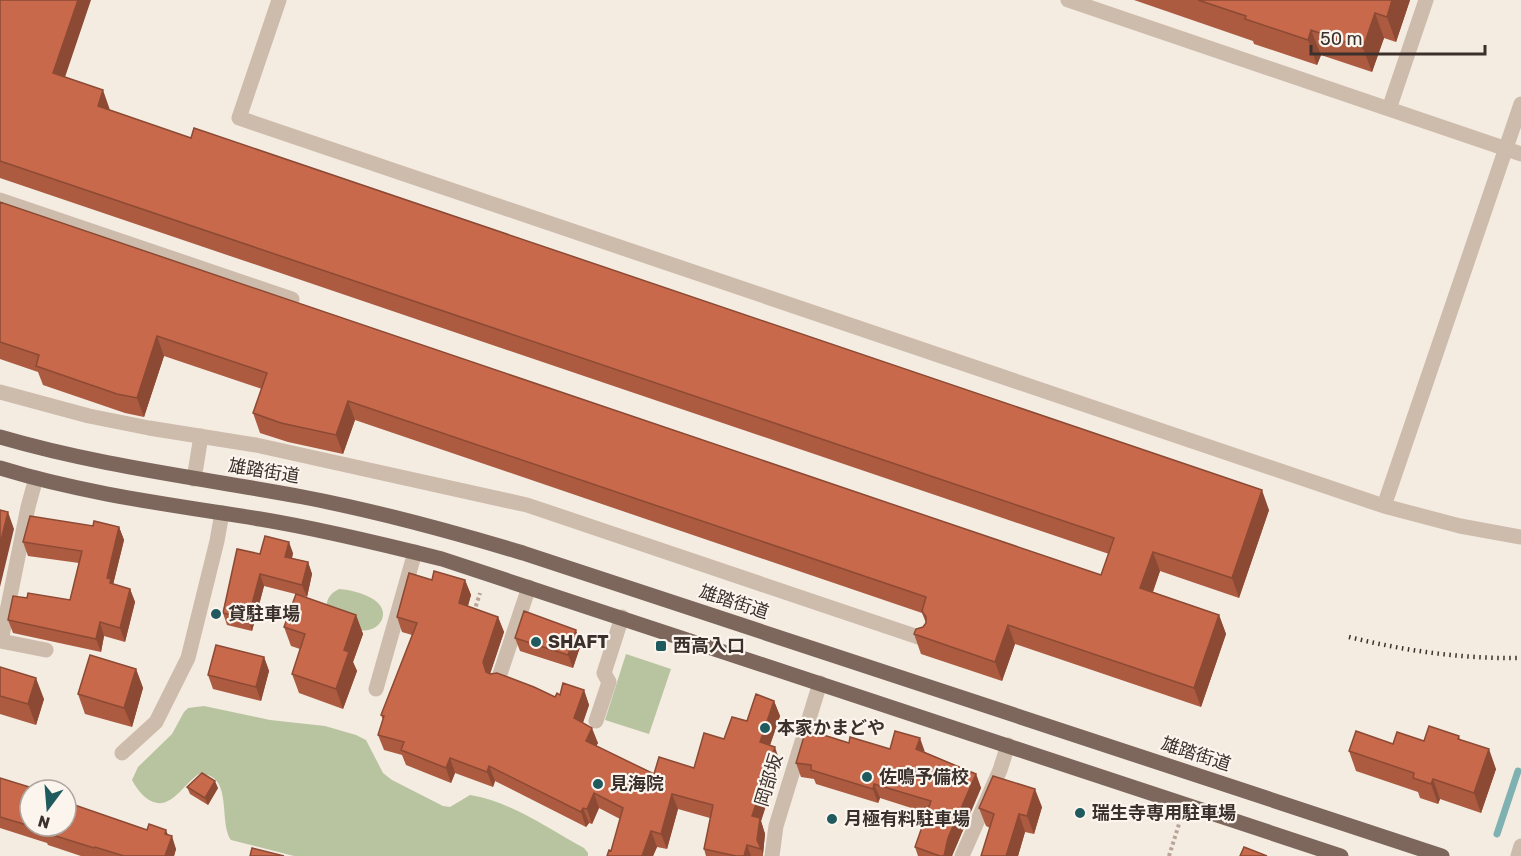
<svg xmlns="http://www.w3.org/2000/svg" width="1521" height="856" font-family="Rubik,'Noto Sans JP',sans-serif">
	<rect width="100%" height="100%" fill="#f4ebe1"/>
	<!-- green -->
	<path fill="#b8c4a0" d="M 339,589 C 351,590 369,594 378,603 C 392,617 374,636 358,629 C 347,625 336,616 326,609 C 327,599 329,594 339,589 Z
		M 626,654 L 671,669 L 649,734 L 605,720 Z
		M 204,706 L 270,720 L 325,726 L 356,735 L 366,740 L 383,773 L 392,780 L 443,806 L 450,807 L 470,795 C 510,801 549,829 584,848 L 588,853 L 588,856 L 294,856 L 231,840 C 218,821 234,773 199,774 C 184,783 171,811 151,801 C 143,797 136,788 132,780 L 138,767 L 172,734 L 184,712 L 188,708 Z"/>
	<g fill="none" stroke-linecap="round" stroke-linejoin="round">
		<!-- stream -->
		<path stroke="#7fb0b2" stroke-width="7" d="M 1497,834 L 1518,771"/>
		<!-- path -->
		<path stroke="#b9a596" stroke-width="4" stroke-dasharray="3 3" stroke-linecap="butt" d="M 474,612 L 480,593
			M 1169,856 L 1179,824"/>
		<!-- minor -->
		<path stroke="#cdbbac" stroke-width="15" d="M 279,0 L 239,118 L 1384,506 L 1460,526 L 1521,537
			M 1068,0 L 1521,154
			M 1389,109 L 1426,0
			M 0,200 L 292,299
			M 0,392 L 89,416 L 149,428 L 256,445 L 527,505 L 924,639
			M 36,478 L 28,507 L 1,641 L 46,650
			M 194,479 L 201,436
			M 1384,506 L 1521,104
			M 498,680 L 529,587
			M 376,689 L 415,552
			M 596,721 L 609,682 L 604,673 L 622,617
			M 122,753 L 156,722 L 188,658 L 217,541 L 222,513
			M 772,856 L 776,826 L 820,683
			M 962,856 L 1000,770 L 1008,745
			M 1518,856 L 1521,846"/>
		<!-- major -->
		<path stroke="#7d675c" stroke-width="15" d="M 0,437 C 99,466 201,478 303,497 C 377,511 450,531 523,553 L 1442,856
			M 0,468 C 84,494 173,505 260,519 C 321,529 382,544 442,559 L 1341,856"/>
		<!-- rail -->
		<path stroke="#3b302b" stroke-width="4.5" stroke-dasharray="1.5 4.5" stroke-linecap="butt" d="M 1349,637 C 1406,651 1462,659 1521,658"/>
	</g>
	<!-- wall -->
	<path fill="#ac5a40" d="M 0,0 L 65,77 L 110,110 L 1269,510 L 1239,598 L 1160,571 L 1153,592 L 1219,615 L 1226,634 L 1201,707 L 1015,644 L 1002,681 L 921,654 L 914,634 L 923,627 L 926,623 L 922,613 L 355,420 L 343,454 L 288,442 L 260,433 L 253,413 L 262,389 L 164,356 L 144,417 L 125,413 L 43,385 L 38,372 L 0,359 L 0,202 L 1101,575 L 1109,554 L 0,178 Z
		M 1134,0 L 1410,0 L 1396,42 L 1384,38 L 1372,72 L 1321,55 L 1317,65 L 1254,44 L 1253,41 Z
		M 93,526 L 119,527 L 124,540 L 113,584 L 130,589 L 135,602 L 125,642 L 104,636 L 101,652 L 13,633 L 8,620 L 27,598 L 70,600 L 79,563 L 28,556 L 23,542 Z
		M 293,553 L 292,558 L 308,562 L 312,574 L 307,597 L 264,586 L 252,631 L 227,625 L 223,613 L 260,554 Z
		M 432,580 L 465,580 L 471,595 L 468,606 L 498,617 L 504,632 L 490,674 L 555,697 L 560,695 L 584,690 L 589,705 L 583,723 L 598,743 L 596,746 L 654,774 L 694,768 L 724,739 L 774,701 L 780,716 L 770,745 L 780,762 L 761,821 L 765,834 L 763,854 L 763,856 L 706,856 L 704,849 L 710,818 L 678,809 L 667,849 L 657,847 L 653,856 L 607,856 L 611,851 L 620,819 L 599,808 L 592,824 L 589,823 L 586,827 L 495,781 L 493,787 L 455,773 L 451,783 L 406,765 L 402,755 L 384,750 L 378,735 L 383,720 L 381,715 L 412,635 L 402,632 L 397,617 Z
		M 356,615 L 363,634 L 353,662 L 357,671 L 343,709 L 299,693 L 292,674 L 300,649 L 291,646 L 284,627 Z
		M 515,638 L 581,644 L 573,668 L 520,651 Z
		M 264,657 L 269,671 L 261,701 L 213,689 L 208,675 Z
		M 0,667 L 44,699 L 36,725 L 0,714 Z
		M 136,669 L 143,688 L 132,727 L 85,714 L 78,694 Z
		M 816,736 L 849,743 L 890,749 L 925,752 L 976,774 L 981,788 L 952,856 L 918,856 L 915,847 L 927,813 L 880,798 L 878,803 L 816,784 L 814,779 L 801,777 L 796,763 Z
		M 1459,736 L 1460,740 L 1496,769 L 1481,813 L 1440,799 L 1438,804 L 1420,798 L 1418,792 L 1356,771 L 1349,751 L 1393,744 L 1424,741 Z
		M 0,778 L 30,790 L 147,830 L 168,834 L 176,849 L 174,856 L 81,856 L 48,845 L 47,843 L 0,828 Z
		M 187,787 L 218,788 L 208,805 L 190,794 Z
		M 1042,807 L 1034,834 L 1025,832 L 1018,856 L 981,856 L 990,828 L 986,826 L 979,808 Z"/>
	<!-- shaded-wall -->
	<path fill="#8c4a34" d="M 78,0 L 91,0 L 60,92 L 53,73 Z
		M 1392,0 L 1410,0 L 1396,42 L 1387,17 Z
		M 1375,13 L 1384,38 L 1372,72 L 1363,48 Z
		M 1311,30 L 1321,55 L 1317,65 L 1308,40 Z
		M 103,90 L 110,110 L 98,106 Z
		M 157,336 L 164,356 L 144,417 L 137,398 Z
		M 348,401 L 355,420 L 343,454 L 336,435 Z
		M 1262,490 L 1269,510 L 1239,598 L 1232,578 Z
		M 8,512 L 14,529 L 0,587 L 0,544 Z
		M 119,527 L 124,540 L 113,585 L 116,592 L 107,578 Z
		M 289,542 L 293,553 L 290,568 L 285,557 Z
		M 1153,552 L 1160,571 L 1147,608 L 1140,588 Z
		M 308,562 L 312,574 L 307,597 L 302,585 Z
		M 260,574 L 264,586 L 252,631 L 248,619 Z
		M 465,580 L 471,595 L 464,619 L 459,603 Z
		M 130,589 L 135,602 L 125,642 L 120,628 Z
		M 356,615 L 363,634 L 353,662 L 357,671 L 343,709 L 336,689 L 344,650 Z
		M 1219,615 L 1226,634 L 1201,707 L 1194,688 Z
		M 498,617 L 504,632 L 489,677 L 486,672 L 483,662 Z
		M 100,622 L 104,636 L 101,652 L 96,639 Z
		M 1008,625 L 1015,644 L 1002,681 L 995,662 Z
		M 576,630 L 581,644 L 573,668 L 568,655 Z
		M 264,657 L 269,671 L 261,701 L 256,687 Z
		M 136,669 L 143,688 L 132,727 L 124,708 Z
		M 36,678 L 44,699 L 36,725 L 28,704 Z
		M 584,690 L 589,705 L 579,733 L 574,718 Z
		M 774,701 L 780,716 L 766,757 L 760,742 Z
		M 592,728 L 598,743 L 591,756 L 586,741 Z
		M 920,738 L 925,752 L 916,749 Z
		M 775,747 L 780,762 L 761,821 L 765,834 L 763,854 L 757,840 L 752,816 Z
		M 1489,749 L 1496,769 L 1481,813 L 1474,793 Z
		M 450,758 L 455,773 L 451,783 L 446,768 Z
		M 489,766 L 495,781 L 493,787 L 487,772 Z
		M 976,774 L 981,788 L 952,856 L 944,856 L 948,838 Z
		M 1433,779 L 1440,799 L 1438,804 L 1431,784 Z
		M 215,781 L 218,788 L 208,805 L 205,798 Z
		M 874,784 L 880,798 L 878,803 L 873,789 Z
		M 1035,789 L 1042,807 L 1034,834 L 1027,816 Z
		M 594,793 L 599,808 L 592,824 L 587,809 Z
		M 672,794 L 678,809 L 667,849 L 661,834 Z
		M 583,808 L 589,823 L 586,827 L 581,812 Z
		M 1019,814 L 1025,832 L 1018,856 L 1006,856 Z
		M 166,830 L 170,840 L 172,836 L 176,849 L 174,856 L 165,856 L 165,834 Z
		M 651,831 L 657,847 L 653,856 L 642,856 Z
		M 747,845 L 751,856 L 744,856 Z"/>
	<!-- building -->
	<path fill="#c8694b" stroke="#8c4a34" stroke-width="1.5" d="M 0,0 L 78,0 L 53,73 L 103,90 L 98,106 L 191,138 L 194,128 L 1262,490 L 1232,578 L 1153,552 L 1140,588 L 1219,615 L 1194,688 L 1008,625 L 995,662 L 914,634 L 916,629 L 923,627 L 926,623 L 926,617 L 922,611 L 926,597 L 348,401 L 336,435 L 281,423 L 253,413 L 267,373 L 157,336 L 137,398 L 117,394 L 36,366 L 39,355 L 0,342 L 0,202 L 1101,575 L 1114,538 L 0,161 Z
		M 1198,0 L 1392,0 L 1387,17 L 1375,13 L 1363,48 L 1311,30 L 1308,40 L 1245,19 L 1246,16 Z
		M 0,510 L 8,512 L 0,544 Z
		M 30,516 L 93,526 L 94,521 L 119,527 L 107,578 L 111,579 L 110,583 L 130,589 L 120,628 L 100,622 L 96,639 L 8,620 L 13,596 L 27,598 L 28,593 L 70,600 L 82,551 L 23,542 Z
		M 265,536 L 289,542 L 285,557 L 308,562 L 302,585 L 260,574 L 248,619 L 223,613 L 237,549 L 260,554 Z
		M 434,571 L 465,580 L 459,603 L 498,617 L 483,662 L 486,672 L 490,674 L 497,673 L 534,687 L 555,697 L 557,693 L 560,695 L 563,683 L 584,690 L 574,718 L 592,728 L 586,741 L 654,774 L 659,757 L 694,768 L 704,733 L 724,739 L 732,717 L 747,721 L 756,694 L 774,701 L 760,742 L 775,747 L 752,816 L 760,818 L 757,840 L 761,849 L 747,845 L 744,856 L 736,856 L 704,849 L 713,805 L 672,794 L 661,834 L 651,831 L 642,856 L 607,856 L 609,850 L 611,851 L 623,808 L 594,793 L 587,809 L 583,808 L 581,812 L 489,766 L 487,772 L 450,758 L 446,768 L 401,750 L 404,742 L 378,735 L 384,716 L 381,715 L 417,623 L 397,617 L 409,573 L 432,580 Z
		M 296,594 L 356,615 L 344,650 L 349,652 L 336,689 L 292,674 L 305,634 L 284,627 Z
		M 524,611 L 576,630 L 568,655 L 515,638 Z
		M 216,645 L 264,657 L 256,687 L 208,675 Z
		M 90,655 L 136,669 L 124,708 L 78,694 Z
		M 0,667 L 36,678 L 28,704 L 0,696 Z
		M 1429,726 L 1459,736 L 1458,739 L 1489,749 L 1474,793 L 1433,779 L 1431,784 L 1413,778 L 1414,773 L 1349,751 L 1356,731 L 1393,744 L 1397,732 L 1424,741 Z
		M 895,731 L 920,738 L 916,749 L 976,774 L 948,838 L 944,856 L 940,856 L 915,847 L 931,801 L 874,784 L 873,789 L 811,770 L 811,765 L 796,763 L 805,733 L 816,736 L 817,733 L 849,743 L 850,737 L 890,749 Z
		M 202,773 L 215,781 L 205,798 L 187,787 Z
		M 993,776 L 1035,789 L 1027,816 L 1019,814 L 1006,856 L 981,856 L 994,814 L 979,808 Z
		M 0,778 L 39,790 L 30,790 L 30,826 L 0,817 Z
		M 66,802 L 147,830 L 149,824 L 166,830 L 165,834 L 172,836 L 165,856 L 124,856 L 95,847 L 94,848 L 43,832 L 44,830 L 31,826 L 66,826 Z
		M 1244,847 L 1267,856 L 1240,856 Z
		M 252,848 L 284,856 L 250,856 Z"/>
	<!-- markers -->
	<g fill="#1f5a5e" stroke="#fbf5ee" stroke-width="2">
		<circle cx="216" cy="614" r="6"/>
		<circle cx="536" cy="642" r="6"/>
		<rect x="655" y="640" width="12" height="12" rx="3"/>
		<circle cx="765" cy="728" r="6"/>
		<circle cx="867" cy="777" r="6"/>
		<circle cx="598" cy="784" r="6"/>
		<circle cx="1080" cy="813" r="6"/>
		<circle cx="832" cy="819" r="6"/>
	</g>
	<g text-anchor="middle" stroke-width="4.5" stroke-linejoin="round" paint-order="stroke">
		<!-- street labels -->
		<g font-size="18" fill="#3b302b" stroke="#fbf5ee">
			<text transform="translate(264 471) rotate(9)" y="6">雄踏街道</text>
			<text transform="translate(734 602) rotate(18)" y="6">雄踏街道</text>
			<text transform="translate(1196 754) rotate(18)" y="6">雄踏街道</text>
			<text transform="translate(769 780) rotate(-73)" y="6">岡部坂</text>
		</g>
		<!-- poi labels -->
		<g font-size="18" font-weight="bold" fill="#3b302b" stroke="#fbf5ee" text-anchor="start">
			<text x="228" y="620">貸駐車場</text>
			<text x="548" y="648">SHAFT</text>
			<text x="673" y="652">西高入口</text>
			<text x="777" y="734">本家かまどや</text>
			<text x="879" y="783">佐鳴予備校</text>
			<text x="610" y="790">見海院</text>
			<text x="1092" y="819">瑞生寺専用駐車場</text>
			<text x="844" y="825">月極有料駐車場</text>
		</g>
	</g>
	<!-- north arrow -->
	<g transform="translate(48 808) rotate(196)"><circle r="28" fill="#fbf5ee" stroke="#aea6a0" stroke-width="1.5"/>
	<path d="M0-4.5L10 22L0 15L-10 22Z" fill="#1f5a5e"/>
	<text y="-9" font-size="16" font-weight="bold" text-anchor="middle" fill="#3b302b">N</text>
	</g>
	<!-- scale -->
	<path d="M1311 45v9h174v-9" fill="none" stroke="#3b302b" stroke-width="3"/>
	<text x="1320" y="45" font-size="18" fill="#3b302b" stroke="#fbf5ee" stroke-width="4.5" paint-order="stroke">50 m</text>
</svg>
